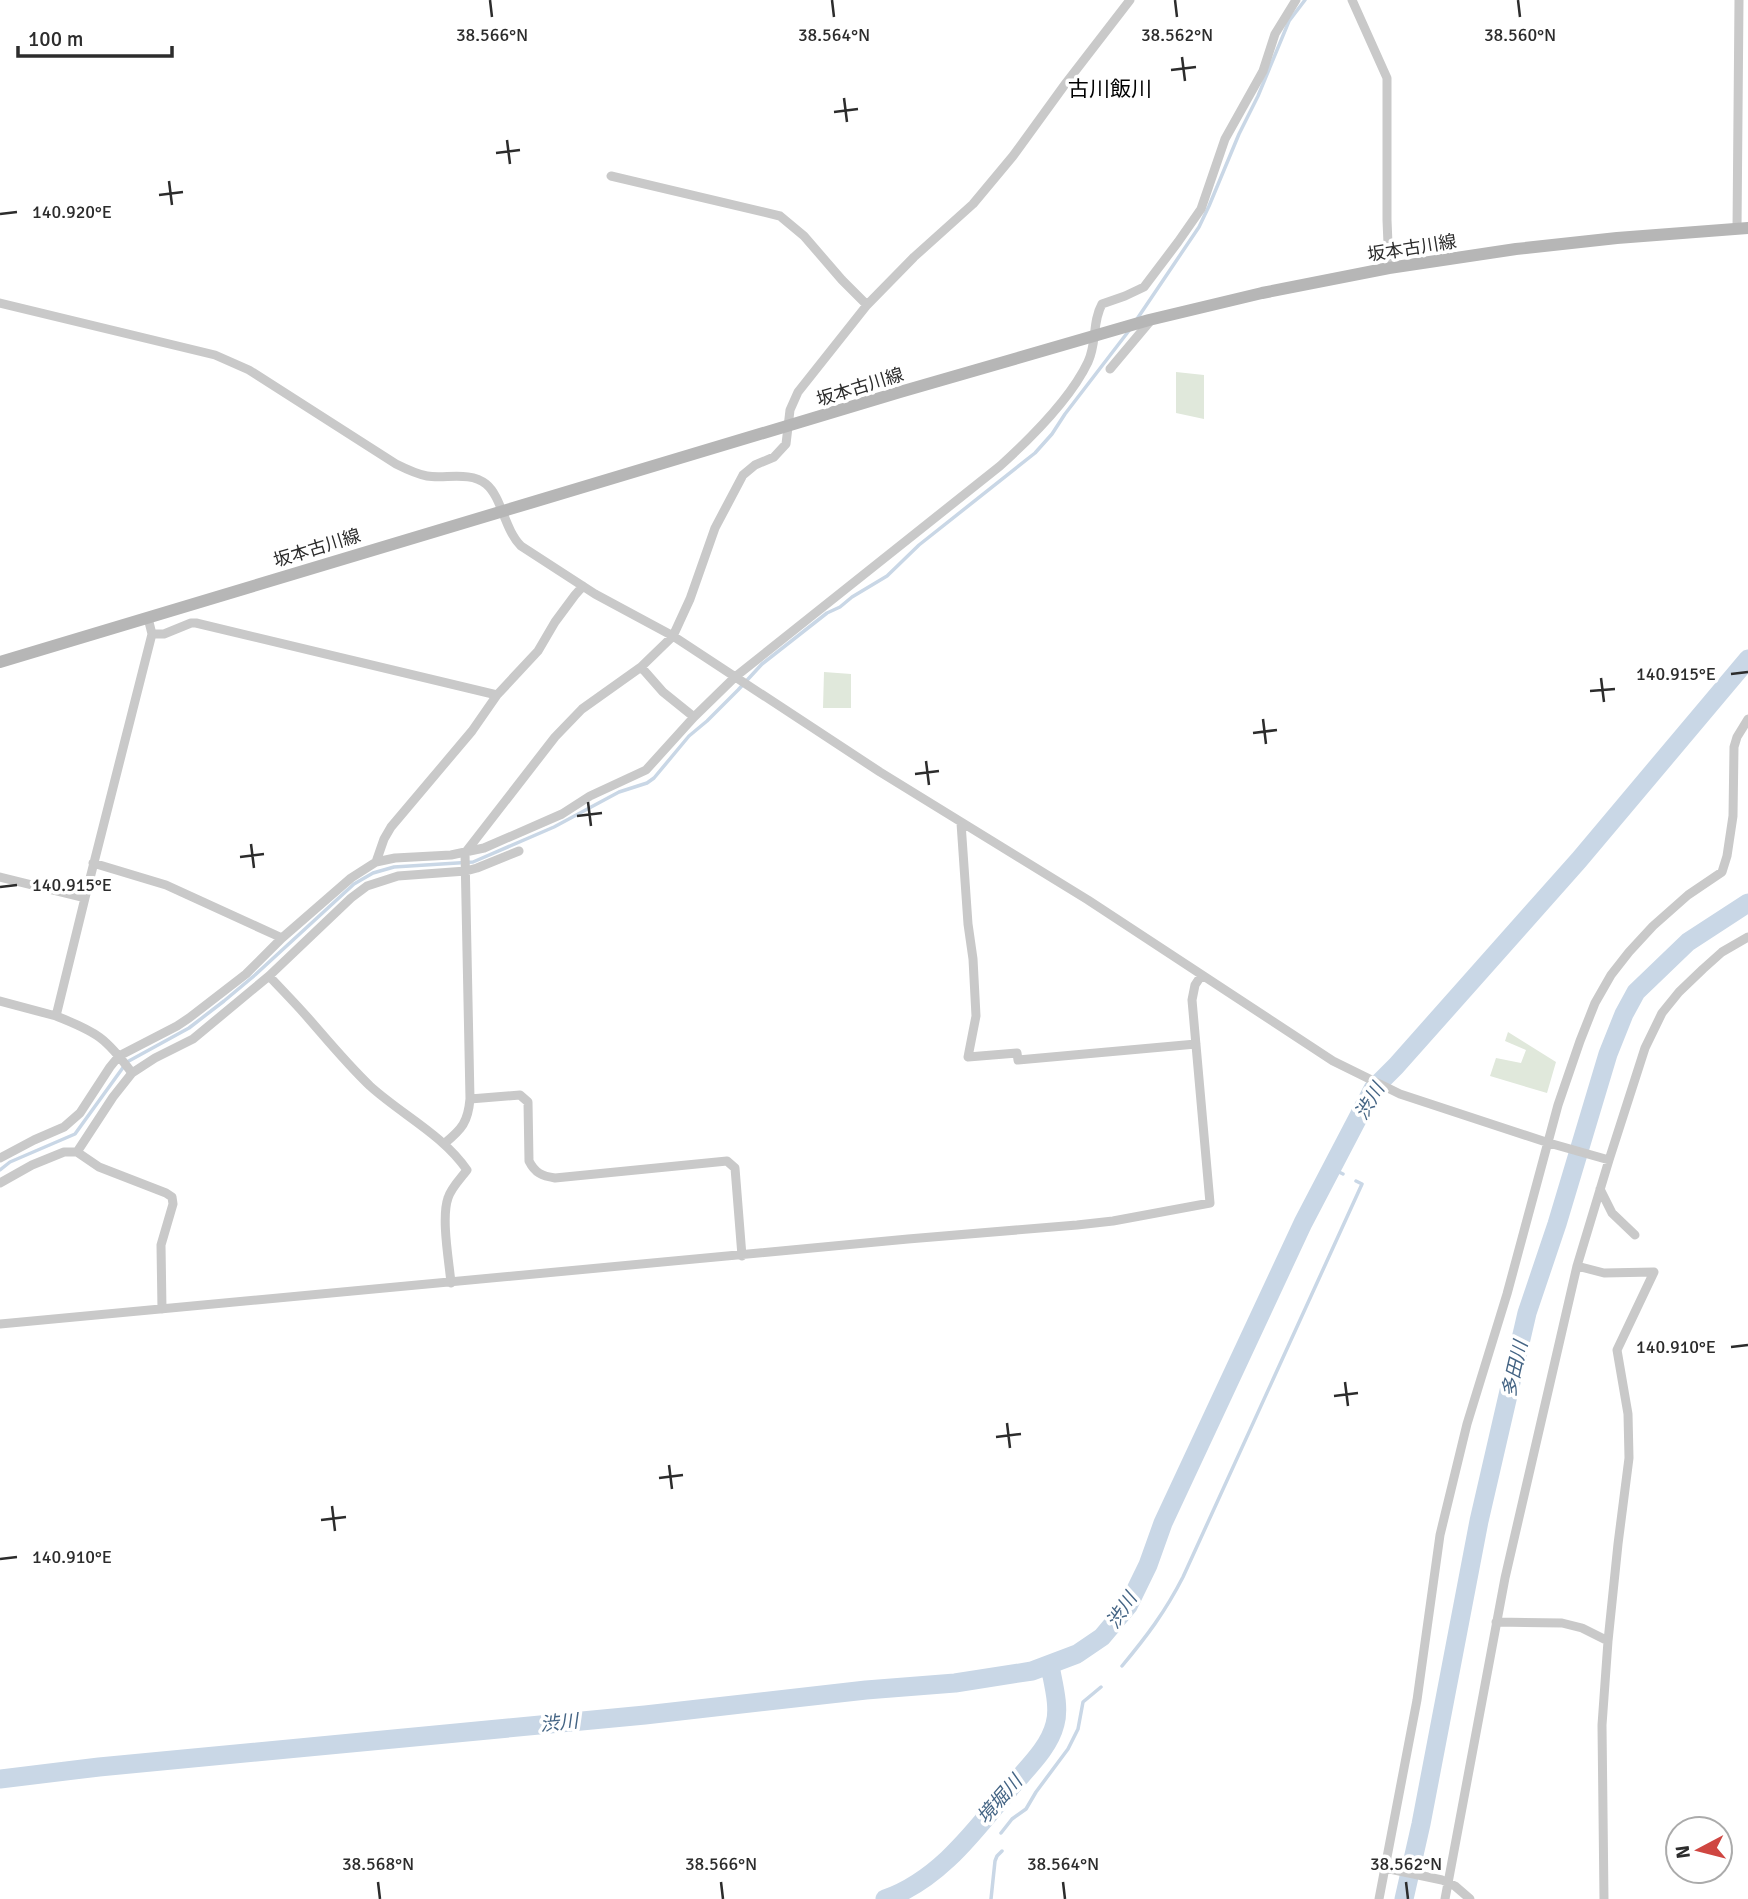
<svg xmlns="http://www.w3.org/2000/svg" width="1748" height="1899" font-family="Signika,'Noto Sans JP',sans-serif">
	<rect width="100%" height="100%" fill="#fff"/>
	<!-- green -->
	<path fill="#e0e8db" d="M 1176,372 L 1204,375 L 1204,419 L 1176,413 Z
		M 824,672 L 851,674 L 851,708 L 823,708 Z
		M 1508,1032 L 1556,1062 L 1547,1093 L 1490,1076 L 1496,1058 L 1521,1063 L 1526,1050 L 1505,1041 Z"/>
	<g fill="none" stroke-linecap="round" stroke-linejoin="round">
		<!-- stream -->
		<path stroke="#c9d7e6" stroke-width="3.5" d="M 1137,319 L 1199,227 L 1209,206 L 1239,134 L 1258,96 L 1289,21 L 1305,0
			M 1331,1168 L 1343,1174
			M 0,1170 L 10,1162 L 75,1134 L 127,1062 L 189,1028 L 224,1001 L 255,975 L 354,884 L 373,873 L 394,867 L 473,862 L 554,827 L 619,792 L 647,783 L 654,778 L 689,736 L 707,721 L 738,690 L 762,664 L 827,613 L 840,607 L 852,597 L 887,576 L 919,545 L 1035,453 L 1052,434 L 1065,414 L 1131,328
			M 1122,1666 C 1147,1636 1165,1612 1183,1577 L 1362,1184 L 1356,1181
			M 1001,1833 L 1012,1819 L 1026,1809 L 1036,1792 L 1068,1749 L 1078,1729 L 1083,1702 L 1101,1687
			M 991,1899 L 995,1861 L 997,1856 L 1002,1851"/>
		<!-- river -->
		<path stroke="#c9d7e6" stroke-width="19" d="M 0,1779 L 99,1767 L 645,1715 L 866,1690 L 955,1683 L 1032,1671 L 1077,1654 L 1102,1637 L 1128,1606 L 1148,1565 L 1163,1523 L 1303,1223 L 1373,1089 L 1396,1066 L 1579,860 L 1748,659
			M 885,1899 C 940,1880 976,1829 1012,1786 C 1028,1767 1049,1748 1055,1724 C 1060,1707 1053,1683 1050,1666
			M 1404,1899 L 1421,1824 L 1479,1521 L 1527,1313 L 1557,1224 L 1608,1054 L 1624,1014 L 1636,992 L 1688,942 L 1748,903"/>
		<!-- minor -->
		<path stroke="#c9c9c9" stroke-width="9" d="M 1352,0 L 1387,78 L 1387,220 L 1389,268
			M 611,176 L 780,216 L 804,236 L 842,280 L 867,305
			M 1737,229 L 1739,0
			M 0,303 L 215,355 L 249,370 L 396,464 C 406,469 416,474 427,476 C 445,479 470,471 486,484 C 502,497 504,529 521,546 L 595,594 L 673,636 L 880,772 L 1088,900 L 1333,1061 L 1400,1094 L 1549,1143 L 1609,1160
			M 1110,369 L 1152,319
			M 152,634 L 164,634 L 191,623 L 196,623 L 497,695
			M 641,667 L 663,692 L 694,717
			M 961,823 L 968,924 L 973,959 L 976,1016 L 968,1057 L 1017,1053 L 1018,1060 L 1196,1044
			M 376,862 L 384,839 L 391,827 L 472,731 L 497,695 L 538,651 L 555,622 L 575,595 L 583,586
			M 93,863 L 166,885 L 282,938
			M 0,877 L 85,898 L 56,1016 C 97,1032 106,1038 132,1073
			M 85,898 L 152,634 L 148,618
			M 269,976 C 282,990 296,1004 309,1019 C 329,1042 348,1065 370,1086 C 402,1115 442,1134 467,1170 C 461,1178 451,1188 448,1198 C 441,1218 449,1261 451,1283
			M 0,1001 L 56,1016
			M 445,1143 C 462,1129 468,1122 470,1099
			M 77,1152 L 99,1167 L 166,1193 L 172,1197 L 173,1204 L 161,1245 L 162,1309
			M 0,1158 L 34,1140 L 64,1127 L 80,1113 L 110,1067 L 119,1056 L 177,1026 L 189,1018 L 246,974 L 282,938 L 351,878 L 376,862 L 395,858 L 451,855 L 484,848 L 562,814 L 590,796 L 646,770 L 694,717 L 735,677 L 1000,466 C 1031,438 1070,400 1088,362 C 1097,343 1092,322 1102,304 L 1125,296 L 1144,287 L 1178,242 L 1201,209 L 1225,139 L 1263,71 L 1275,34 L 1296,0
			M 0,1183 L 32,1165 L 64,1152 L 77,1152 L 113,1097 L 132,1073 L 155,1058 L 193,1039 L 269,976 L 351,898 L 367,886 L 398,876 L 466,871 L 477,868 L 519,851
			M 1600,1189 L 1612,1213 L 1635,1235
			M 742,1256 L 735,1168 L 727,1161 L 555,1178 C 542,1176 535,1173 529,1161 L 528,1102 L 520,1095 L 470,1099 L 465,853 L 555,737 L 582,709 L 641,667 L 673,636 L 690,599 L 715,528 L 743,475 L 755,465 L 774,457 L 786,444 L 790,410 L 798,392 L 867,305 L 914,257 L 973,204 L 1013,156 L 1066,83 L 1130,0
			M 1577,1266 L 1604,1273 L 1654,1272 L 1617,1350 L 1628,1414 L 1629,1458 L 1618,1544 L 1608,1641 L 1602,1725 L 1604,1899
			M 0,1324 L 908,1239 L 1077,1225 L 1113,1221 L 1210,1203 L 1192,1000 L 1195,985 L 1201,976
			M 1496,1622 L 1562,1623 L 1582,1628 L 1608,1641
			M 1385,1868 L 1442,1880 L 1455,1886 L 1470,1899
			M 1379,1899 L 1417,1700 L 1440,1535 L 1467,1424 L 1507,1294 L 1558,1105 L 1580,1041 L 1595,1003 L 1611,975 L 1629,952 L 1653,926 L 1688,895 L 1722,872 L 1727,856 L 1733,816 L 1734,747 L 1737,737 L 1748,719
			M 1445,1899 L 1505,1578 L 1577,1266 L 1609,1160 L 1645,1048 L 1662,1013 L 1679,992 L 1703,969 L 1722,952 L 1748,937"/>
		<!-- secondary -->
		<path stroke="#b6b6b6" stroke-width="12" d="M 0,662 L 900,392 L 1149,320 L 1262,293 L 1389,268 L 1516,249 L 1617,238 L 1748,228"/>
	</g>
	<!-- ticks -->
	<path fill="none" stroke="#2c2c2c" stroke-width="2.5" d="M 490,0 L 492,17M 832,0 L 834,17M 1175,0 L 1177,17M 1518,0 L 1520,17M 1182,57 L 1185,81M 1171,70 L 1196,67M 844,98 L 847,122M 834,112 L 858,109M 507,140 L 510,164M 496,153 L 520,150M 169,181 L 172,205M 159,195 L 183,192M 0,214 L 17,212M 1731,674 L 1748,672M 1601,678 L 1604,702M 1590,691 L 1615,689M 1263,719 L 1266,744M 1253,733 L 1277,730M 926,761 L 929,785M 915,774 L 939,771M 588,802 L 591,826M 577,816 L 602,813M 251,844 L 254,868M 240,857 L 264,854M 0,887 L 17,885M 1731,1347 L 1748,1345M 1345,1382 L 1348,1406M 1334,1396 L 1358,1393M 1007,1423 L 1010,1448M 996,1437 L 1021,1434M 669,1465 L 672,1489M 659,1478 L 683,1475M 332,1506 L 335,1531M 321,1520 L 346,1517M 0,1559 L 17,1557M 378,1882 L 380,1899M 721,1882 L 723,1899M 1063,1882 L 1065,1899M 1406,1882 L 1408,1899"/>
	<g text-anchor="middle" stroke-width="7" stroke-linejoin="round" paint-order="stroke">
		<!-- street labels -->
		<g font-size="18" fill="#2c2c2c" stroke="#fff">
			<text transform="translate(1412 248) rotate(-9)" y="6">坂本古川線</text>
			<text transform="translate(860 387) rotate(-17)" y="6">坂本古川線</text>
			<text transform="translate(317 548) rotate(-17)" y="6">坂本古川線</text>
		</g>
		<!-- water labels -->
		<g font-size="19" font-style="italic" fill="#446484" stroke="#fff">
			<text transform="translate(1369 1101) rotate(-59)" y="7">渋川</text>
			<text transform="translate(1514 1369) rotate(-77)" y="7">多田川</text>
			<text transform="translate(1121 1610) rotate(-56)" y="7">渋川</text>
			<text transform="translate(559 1722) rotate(-6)" y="7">渋川</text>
			<text transform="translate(999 1799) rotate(-49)" y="7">境堀川</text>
		</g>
		<!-- quarter labels -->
		<g font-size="21" fill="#000" stroke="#fff">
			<text x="1110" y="96">古川飯川</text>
		</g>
	</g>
	<g font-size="18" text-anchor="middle" fill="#2c2c2c" stroke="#fff" stroke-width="7" stroke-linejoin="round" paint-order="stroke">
		<text x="492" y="41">38.566°N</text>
		<text x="834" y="41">38.564°N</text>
		<text x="1177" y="41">38.562°N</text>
		<text x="1520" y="41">38.560°N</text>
		<text x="72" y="218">140.920°E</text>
		<text x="1676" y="680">140.915°E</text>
		<text x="72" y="891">140.915°E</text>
		<text x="1676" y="1353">140.910°E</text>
		<text x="72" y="1563">140.910°E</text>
		<text x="378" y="1870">38.568°N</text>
		<text x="721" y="1870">38.566°N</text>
		<text x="1063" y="1870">38.564°N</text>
		<text x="1406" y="1870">38.562°N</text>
	</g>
	<!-- north arrow -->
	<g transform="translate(1699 1850) rotate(263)"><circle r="33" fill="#ffffff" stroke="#ababab" stroke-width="2"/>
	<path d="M0-5L12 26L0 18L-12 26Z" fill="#cf4641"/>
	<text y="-10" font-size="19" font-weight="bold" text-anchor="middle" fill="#2c2c2c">N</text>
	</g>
	<!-- scale -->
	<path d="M18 46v10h154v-10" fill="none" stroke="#2c2c2c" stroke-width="3.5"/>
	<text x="28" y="46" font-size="21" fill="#2c2c2c" stroke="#ffffff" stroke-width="5" paint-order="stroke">100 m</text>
</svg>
